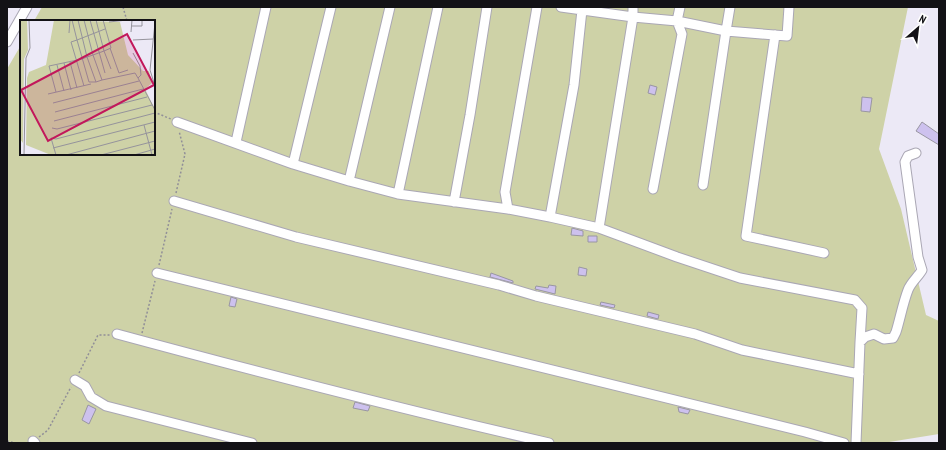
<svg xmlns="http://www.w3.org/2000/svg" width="946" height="450" font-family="'PT Sans Narrow',sans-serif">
	<rect width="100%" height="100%" fill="#ece9f6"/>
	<!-- green -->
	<path fill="#ced2a7" d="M 42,7 L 908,7 L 879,149 L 901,209 L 926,315 L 939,321 L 939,434 L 883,443 L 7,443 L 7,69 L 21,45 L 21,154 L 154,154 L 154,21 L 34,21 Z"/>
	<!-- building -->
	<path fill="#cdc1ee" stroke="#9996a2" d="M 650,85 L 657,87 L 655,95 L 648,93 Z
		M 862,97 L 872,98 L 870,112 L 861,111 Z
		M 922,122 L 939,134 L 939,145 L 916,131 Z
		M 572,228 L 583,231 L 583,236 L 571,235 Z
		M 588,236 L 597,236 L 597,242 L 588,242 Z
		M 579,267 L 587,269 L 586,276 L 578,275 Z
		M 491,273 L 513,281 L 513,283 L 490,277 Z
		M 549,285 L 556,286 L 555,294 L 535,289 L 536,286 L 548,288 Z
		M 231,297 L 237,299 L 235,307 L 229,306 Z
		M 601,302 L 615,305 L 614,308 L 600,305 Z
		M 648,312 L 659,315 L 658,319 L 647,316 Z
		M 355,402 L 370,406 L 368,411 L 353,408 Z
		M 88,405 L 96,409 L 89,424 L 82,420 Z
		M 678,407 L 690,410 L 688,414 L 679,412 Z"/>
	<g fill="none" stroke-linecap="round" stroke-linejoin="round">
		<!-- minor casing -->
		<g stroke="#aaa7b4" stroke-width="11">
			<path id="minor" d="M 537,7 L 505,192 L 508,209 L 550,217
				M 561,7 L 633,17 L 599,228 L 550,217 L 574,85 L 582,10 L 583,7
				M 633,7 L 633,17 L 677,21 L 726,31 L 730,7
				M 775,35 L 746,236 L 824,253
				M 7,42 L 27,7
				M 177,122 L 293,164 L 349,181 L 398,194 L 508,209
				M 236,142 L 266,7
				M 293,164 L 331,7
				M 349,181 L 390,7
				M 703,185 L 726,31 L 787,36 L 789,7
				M 653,189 L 682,34 L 677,21 L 680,7
				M 398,194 L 438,7
				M 174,201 L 296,237 L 499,285 L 536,296 L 695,334 L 742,350 L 859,374
				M 454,202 L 470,115 L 487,7
				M 599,228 L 677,257 L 740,278 L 855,300 L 862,308 L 860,342
				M 157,273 L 805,432 L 844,443
				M 117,334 C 261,373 405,410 549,443
				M 75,380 L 85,386 L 91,397 L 106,406 L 252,443
				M 33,441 L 35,443
				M 856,443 L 860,342 L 865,337 L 874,334 L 884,339 L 893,338 L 896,332 C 900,319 903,303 908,290 C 911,282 918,277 922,270 L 918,257 L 905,162 L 908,156 L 916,153"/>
		</g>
		<!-- path -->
		<path stroke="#918f98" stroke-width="1.5" stroke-dasharray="2 2" stroke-linecap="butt" d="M 123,7 L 127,21
			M 154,112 L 171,119
			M 176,193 L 185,154 L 179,131
			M 159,265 L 172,209
			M 142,333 L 155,281
			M 79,373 L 98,335 L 110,335
			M 39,437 L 48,430 L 71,387
			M 7,441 L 15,443"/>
		<!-- minor -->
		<use href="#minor" stroke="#fff" stroke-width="9"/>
	</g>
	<!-- overview -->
	<g transform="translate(20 20)">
		<rect width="135" height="135" fill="#ece9f6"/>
		<path d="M 0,0 L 7,0 L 8,30 L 4,39 L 3,123 L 0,119 ZM 34,0 L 100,2 L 108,35 L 123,51 L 129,51 L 132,63 L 125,69 L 135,89 L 135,135 L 31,135 L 6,125 L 7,58 L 9,52 L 26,45 Z" fill="#ced2a7"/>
		<path fill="none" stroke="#95939c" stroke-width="1" d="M 52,0 L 57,20 L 85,9M 64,0 L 73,35 L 84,31 L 76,0M 70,0 L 85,53M 83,0 L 91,28 L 84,31 L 91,49M 89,2 L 107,0M 135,3 L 130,50 L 135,66M 112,6 L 122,6 L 122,0M 111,12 L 112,0M 49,13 L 50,0M 113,20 L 133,19M 90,28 L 99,53 L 108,50M 113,33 L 120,46 L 121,55 L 118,58 L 135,90M 50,42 L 57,68M 44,43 L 51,70M 37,45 L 44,71M 82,60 L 115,53 L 118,58M 64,66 L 51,22 L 57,20 L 69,62 L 76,62M 36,72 L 29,46 L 62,39 L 67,37 L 73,35 L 82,60 L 76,62 L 67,37 L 58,0M 28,74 L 71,64M 33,83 L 119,61M 35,92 L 123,69M 34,101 L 127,77M 124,105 L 132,135M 32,108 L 37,109 L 132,85M 33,128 L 135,102M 4,135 L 6,38 L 10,28 L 9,0M 36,135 L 31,118 L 36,119 L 135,93M 46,135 L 135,111M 81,135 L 135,121M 114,135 L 135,129"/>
		<path fill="#c2185b" fill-opacity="0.15" stroke="#c2185b" stroke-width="2" d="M 107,14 L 134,65 L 28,121 L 1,70 Z"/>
		<rect width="135" height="135" fill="none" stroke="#131216" stroke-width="2"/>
	</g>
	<!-- border -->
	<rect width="946" height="450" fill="none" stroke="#131216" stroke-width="16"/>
	<!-- north arrow -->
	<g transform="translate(918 28) rotate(28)" stroke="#ffffff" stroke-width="3" paint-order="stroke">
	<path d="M0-3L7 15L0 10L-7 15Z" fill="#131216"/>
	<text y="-6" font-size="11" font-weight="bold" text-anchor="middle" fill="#131216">N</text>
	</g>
</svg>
